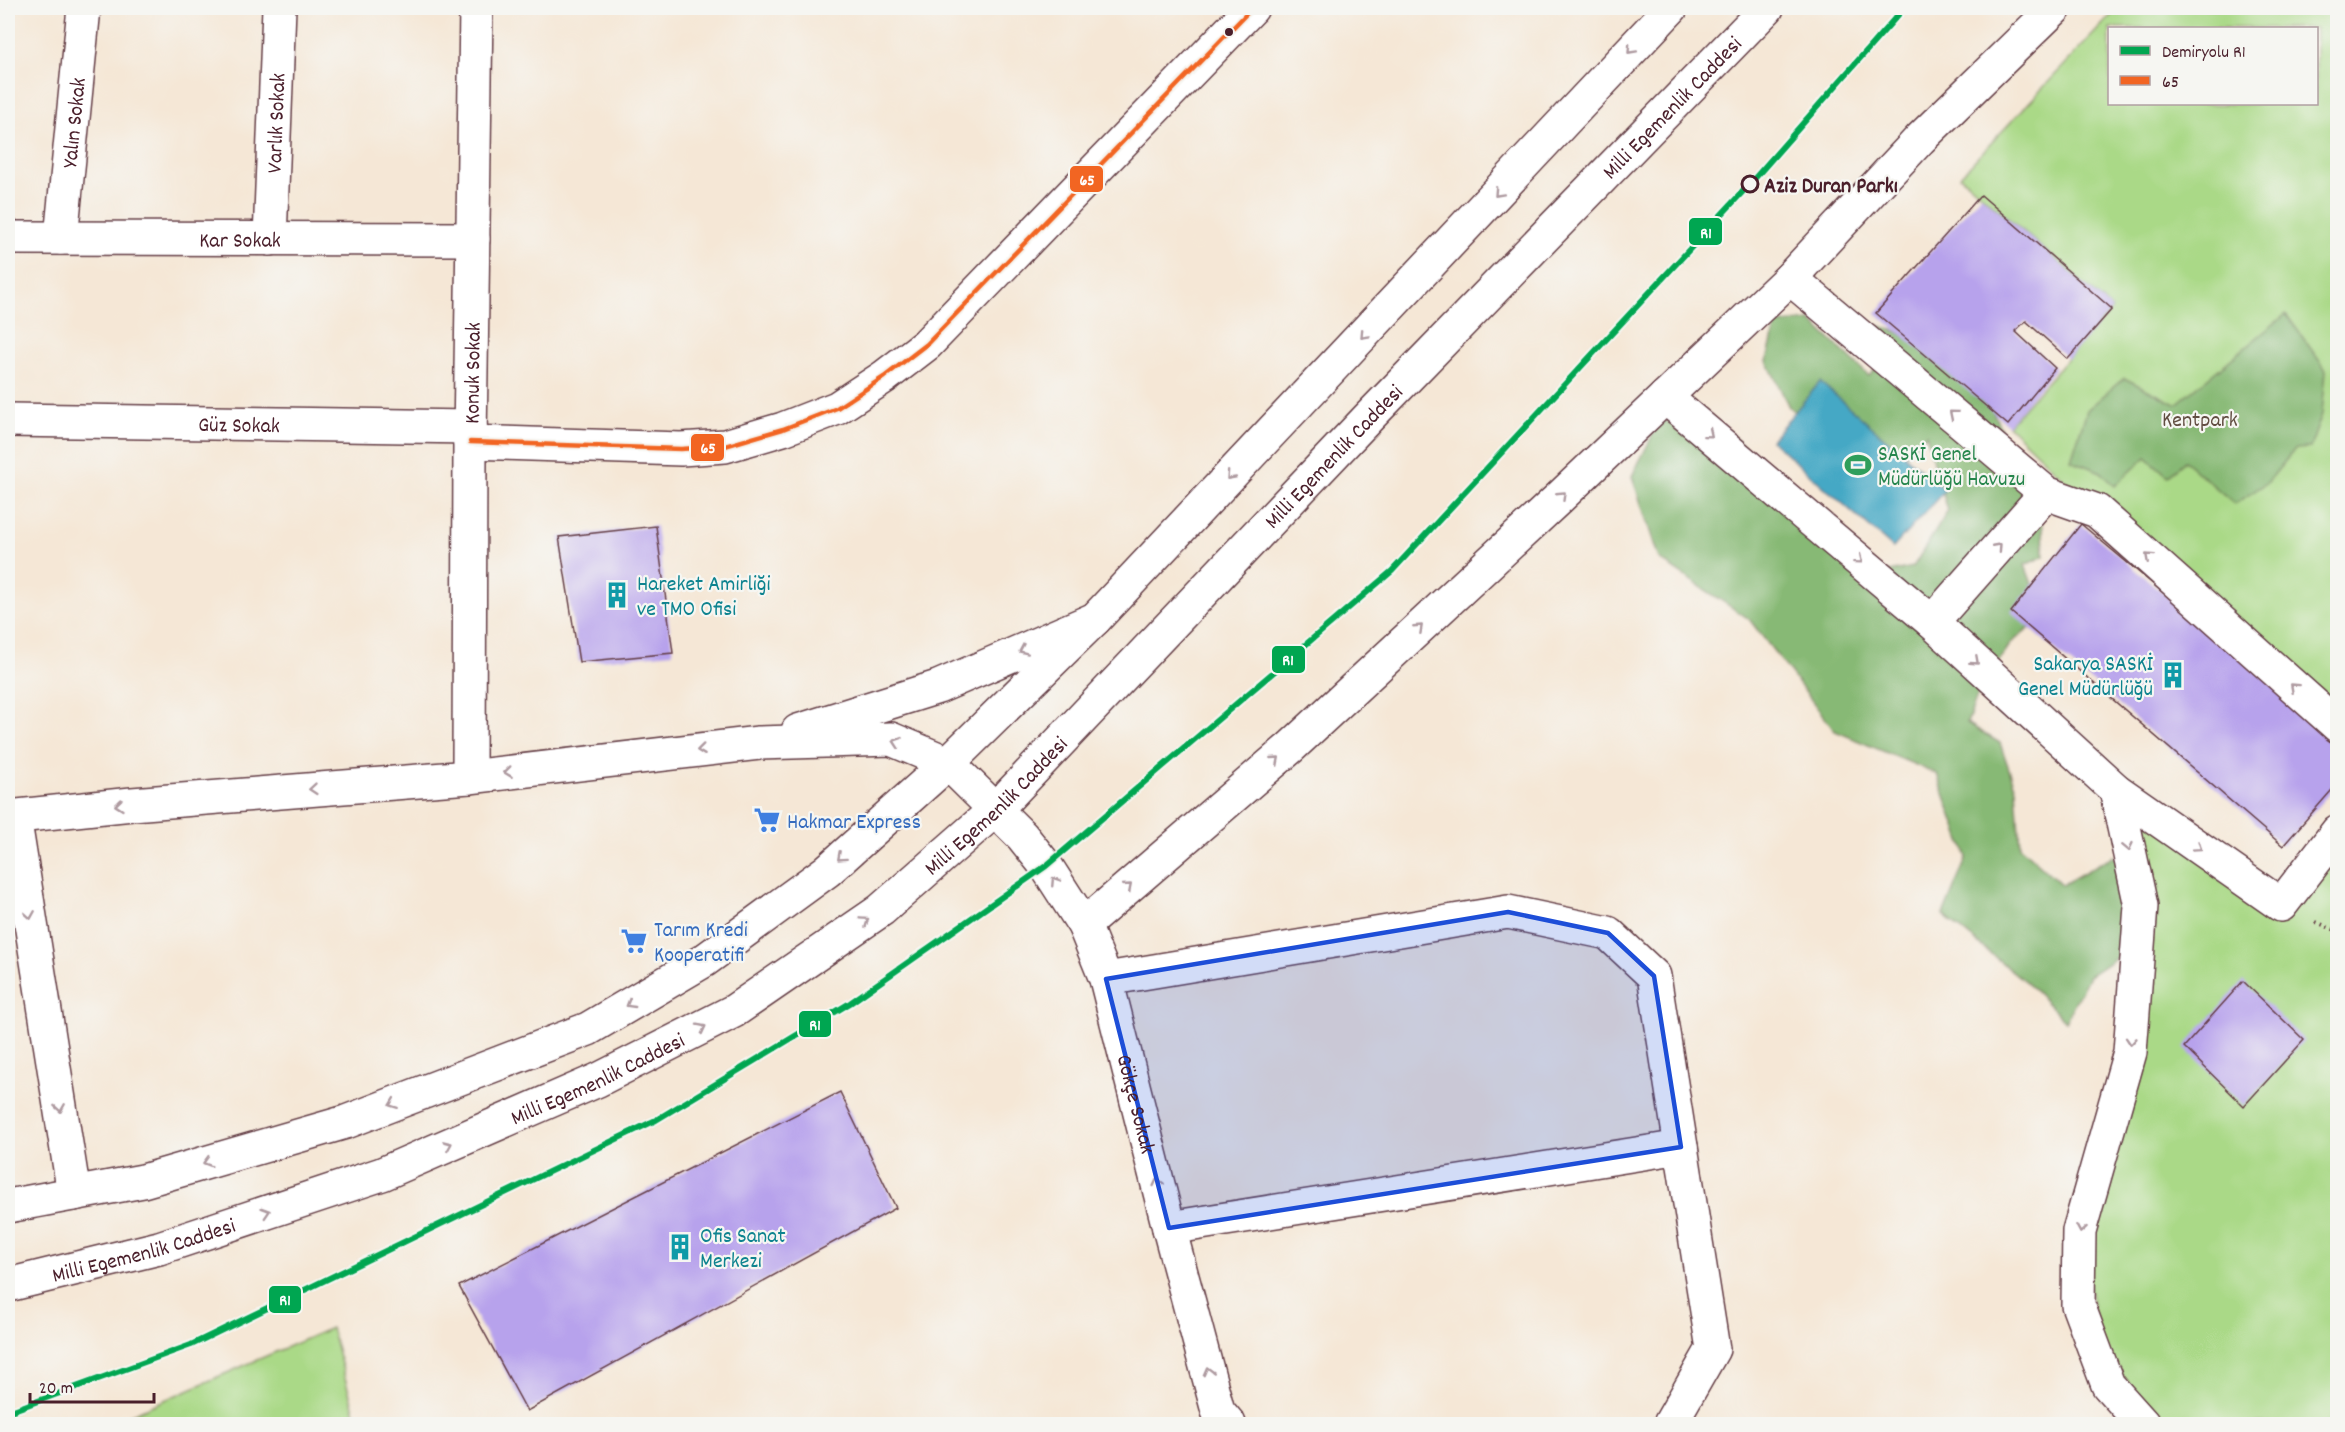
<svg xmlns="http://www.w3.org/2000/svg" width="2345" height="1432" font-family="Dekko,sans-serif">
	<rect width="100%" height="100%" fill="#f6f6f2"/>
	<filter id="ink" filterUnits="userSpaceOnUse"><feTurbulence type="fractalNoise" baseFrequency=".0167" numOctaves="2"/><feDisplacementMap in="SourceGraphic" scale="12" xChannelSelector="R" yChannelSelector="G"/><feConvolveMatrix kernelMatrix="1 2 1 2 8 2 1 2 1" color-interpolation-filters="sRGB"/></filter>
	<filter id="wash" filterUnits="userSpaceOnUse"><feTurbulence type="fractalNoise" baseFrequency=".008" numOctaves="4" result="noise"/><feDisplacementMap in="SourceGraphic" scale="24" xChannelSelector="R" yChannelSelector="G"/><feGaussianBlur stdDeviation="1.35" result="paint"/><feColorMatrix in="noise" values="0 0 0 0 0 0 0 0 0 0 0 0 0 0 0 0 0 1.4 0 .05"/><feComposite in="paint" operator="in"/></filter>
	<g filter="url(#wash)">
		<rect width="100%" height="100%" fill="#f5e7d6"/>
		<!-- green -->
		<path fill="#aad987" stroke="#7a7c59" stroke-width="1.5" fill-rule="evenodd" d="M 2118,8 L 2337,8 L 2337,726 L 2097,511 L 2008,425 L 2112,309 L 1960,176 ZM 2110,28 L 2316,28 L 2316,104 L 2110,104 Z
			M 2116,790 L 2281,905 L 2337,831 L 2337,1424 L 2143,1424 L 2108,1385 L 2079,1231 L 2130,1052 Z
			M 331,1328 L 358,1424 L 109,1424 Z"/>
		<!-- forest -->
		<path fill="#87b974" stroke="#686c50" stroke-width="1.5" d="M 2286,314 L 2326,370 L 2322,414 L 2310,448 L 2295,449 L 2268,482 L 2235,504 L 2185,461 L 2168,476 L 2146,457 L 2115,486 L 2101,472 L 2071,460 L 2087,410 L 2124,378 L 2176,404 Z
			M 1811,321 L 1869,376 L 1876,368 L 1870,323 L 1898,332 L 1984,391 L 2043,526 L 2044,556 L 2025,565 L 2044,617 L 2011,643 L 1979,691 L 1967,723 L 2000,743 L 2016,789 L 2020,847 L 2062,885 L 2113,856 L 2157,884 L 2154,925 L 2128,950 L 2089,976 L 2065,1021 L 2027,983 L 1943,915 L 1967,857 L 1937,774 L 1835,731 L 1749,619 L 1659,559 L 1632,476 L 1660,420 L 1732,435 L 1861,578 L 1913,567 L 1948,511 L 1926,434 L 1908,453 L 1850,448 L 1789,407 L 1767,361 L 1776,324 Z"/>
		<!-- water -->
		<path fill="#45a8c5" stroke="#486478" stroke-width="1.5" d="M 1820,382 L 1945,490 L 1893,548 L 1771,440 Z"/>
		<g id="blocks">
			<!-- building -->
			<path fill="#b7a2ec" d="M 1981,195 L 2112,309 L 2068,359 L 2026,321 L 2015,331 L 2055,368 L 2008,425 L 1876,313 Z
				M 2081,524 L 2338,739 L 2338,783 L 2283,846 L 2011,612 Z
				M 656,526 L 673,653 L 579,662 L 559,537 Z
				M 2243,981 L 2304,1040 L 2244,1106 L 2184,1047 Z
				M 840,1092 L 896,1208 L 527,1411 L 459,1286 Z"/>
		</g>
	</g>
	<g filter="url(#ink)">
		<use href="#blocks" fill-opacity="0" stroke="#643d45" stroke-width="1.5"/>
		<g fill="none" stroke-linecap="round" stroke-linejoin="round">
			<!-- minor casing -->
			<g stroke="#643d45" stroke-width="36">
				<g id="minor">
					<path id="s1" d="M 8,238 L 473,239"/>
					<path id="s2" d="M 61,238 L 84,8"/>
					<path id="s3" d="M 270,239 L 279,8"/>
					<path d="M 1665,397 L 1932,622 L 2046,493 L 1790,278"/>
					<path id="s4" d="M 8,420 L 470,427"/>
					<path d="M 470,442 L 681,449 L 725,446 L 783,429 L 837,408 L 884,377 L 927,344 L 1252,8"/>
					<path d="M 2046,493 L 2097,511 L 2338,726"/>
					<path d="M 1932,622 L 2116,790 L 2281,905 L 2338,831"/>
					<path d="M 798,731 L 938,687 L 1095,619"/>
					<path id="s5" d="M 469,777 L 470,442 L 476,8"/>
					<path d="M 2116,790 L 2141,906 L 2130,1052 L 2079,1231 L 2078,1305 L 2108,1385 L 2143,1424"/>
					<path d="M 14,816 L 74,1194"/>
					<path id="s6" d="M 8,817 L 132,804 L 469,777 L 759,743 L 891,739 L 948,763 L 1022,836 L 1046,866 L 1084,925 L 1106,979 L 1169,1228 L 1218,1411 L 1229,1424"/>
					<path d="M 1084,925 L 1291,747 L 1557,500 L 1790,278 L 1920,139 L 2055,8"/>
					<path d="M 1106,979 L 1508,912 L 1608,933 L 1654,976 L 1713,1349 L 1670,1424"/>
					<path d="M 1169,1228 L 1681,1147"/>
				</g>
			</g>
			<!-- secondary casing -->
			<g stroke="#643d45" stroke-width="36">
				<g id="secondary">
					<path d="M 8,1206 L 143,1181 L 346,1122 L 588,1029 L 705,960 L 827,871 L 948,763 L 1096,618 L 1671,8"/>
					<path id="s7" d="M 8,1285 L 159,1248 L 382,1174 L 598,1080 L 734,1011 L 881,910 L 995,810 L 1369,417 L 1767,8"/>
				</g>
			</g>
			<!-- path -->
			<path stroke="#643d45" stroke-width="4" stroke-dasharray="1.5 4.5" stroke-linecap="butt" d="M 2316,922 L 2338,931"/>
			<!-- minor -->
			<use href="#minor" stroke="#fff" stroke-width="33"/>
			<!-- secondary -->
			<use href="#secondary" stroke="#fff" stroke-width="33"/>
			<!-- bus-1 casing -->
			<g stroke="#f6f6f2" stroke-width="9">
				<path id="bus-1" d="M 470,442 L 681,449 L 725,446 L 783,429 L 837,408 L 884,377 L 927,344 L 1252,8"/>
			</g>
			<!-- bus-1 -->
			<use href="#bus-1" stroke="#f26522" stroke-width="4.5"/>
			<!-- rail-1 casing -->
			<g stroke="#f6f6f2" stroke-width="10">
				<path id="rail-1" d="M 8,1412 L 191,1345 L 656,1120 L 850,1003 L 1046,866 L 1392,571 L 1748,186 L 1904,8"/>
			</g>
			<!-- rail-1 -->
			<use href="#rail-1" stroke="#00a651" stroke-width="6"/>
		</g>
		<!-- one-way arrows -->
		<defs><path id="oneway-chevron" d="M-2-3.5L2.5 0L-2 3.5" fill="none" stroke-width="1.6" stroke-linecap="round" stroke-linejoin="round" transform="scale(1.5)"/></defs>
		<g stroke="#ae9aa0">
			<use href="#oneway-chevron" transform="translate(1631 50) rotate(133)"/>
			<use href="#oneway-chevron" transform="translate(1498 193) rotate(133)"/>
			<use href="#oneway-chevron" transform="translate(1364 335) rotate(133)"/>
			<use href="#oneway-chevron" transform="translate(1953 414) rotate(-140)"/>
			<use href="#oneway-chevron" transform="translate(1709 434) rotate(40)"/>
			<use href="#oneway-chevron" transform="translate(1230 476) rotate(133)"/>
			<use href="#oneway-chevron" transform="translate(1562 495) rotate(-44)"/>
			<use href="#oneway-chevron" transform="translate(1998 547) rotate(-48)"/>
			<use href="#oneway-chevron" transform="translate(2149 557) rotate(-138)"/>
			<use href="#oneway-chevron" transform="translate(1859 560) rotate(40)"/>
			<use href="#oneway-chevron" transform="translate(1419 628) rotate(-43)"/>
			<use href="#oneway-chevron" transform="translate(1023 650) rotate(156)"/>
			<use href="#oneway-chevron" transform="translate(1975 661) rotate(42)"/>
			<use href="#oneway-chevron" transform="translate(2294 687) rotate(-138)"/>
			<use href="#oneway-chevron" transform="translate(897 742) rotate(-161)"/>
			<use href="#oneway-chevron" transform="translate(701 750) rotate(173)"/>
			<use href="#oneway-chevron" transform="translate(1276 760) rotate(-41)"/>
			<use href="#oneway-chevron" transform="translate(508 772) rotate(173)"/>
			<use href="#oneway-chevron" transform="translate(313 789) rotate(175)"/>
			<use href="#oneway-chevron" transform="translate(119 805) rotate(174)"/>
			<use href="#oneway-chevron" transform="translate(2128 847) rotate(78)"/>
			<use href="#oneway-chevron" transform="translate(2198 847) rotate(35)"/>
			<use href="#oneway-chevron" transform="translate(841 857) rotate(138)"/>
			<use href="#oneway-chevron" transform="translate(1055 881) rotate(-123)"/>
			<use href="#oneway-chevron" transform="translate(1128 887) rotate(-41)"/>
			<use href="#oneway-chevron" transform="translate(30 915) rotate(81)"/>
			<use href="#oneway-chevron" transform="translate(865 921) rotate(-34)"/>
			<use href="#oneway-chevron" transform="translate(630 1004) rotate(149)"/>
			<use href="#oneway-chevron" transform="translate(702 1028) rotate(-27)"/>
			<use href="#oneway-chevron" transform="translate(2131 1041) rotate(94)"/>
			<use href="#oneway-chevron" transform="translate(393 1104) rotate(159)"/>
			<use href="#oneway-chevron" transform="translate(60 1108) rotate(81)"/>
			<use href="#oneway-chevron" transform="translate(448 1145) rotate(-23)"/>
			<use href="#oneway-chevron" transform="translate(207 1162) rotate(164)"/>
			<use href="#oneway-chevron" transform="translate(1158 1182) rotate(-103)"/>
			<use href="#oneway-chevron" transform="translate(266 1212) rotate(-18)"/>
			<use href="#oneway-chevron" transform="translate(2081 1229) rotate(100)"/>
			<use href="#oneway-chevron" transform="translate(1208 1371) rotate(-105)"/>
		</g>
	</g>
	<!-- marked area -->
	<path fill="#1d4ed8" fill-opacity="0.2" stroke="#1d4ed8" stroke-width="4.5" stroke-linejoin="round" d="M 1508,912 L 1608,933 L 1654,976 L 1681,1147 L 1169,1228 L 1106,979 Z"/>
	<!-- icons -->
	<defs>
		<g id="stadium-bare" transform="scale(2.07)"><path d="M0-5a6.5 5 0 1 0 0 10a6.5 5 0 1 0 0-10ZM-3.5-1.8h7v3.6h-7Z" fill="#2e9e5b" stroke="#f6f6f2" stroke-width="2.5" paint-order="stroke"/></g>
		<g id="building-bare" transform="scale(2.07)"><path d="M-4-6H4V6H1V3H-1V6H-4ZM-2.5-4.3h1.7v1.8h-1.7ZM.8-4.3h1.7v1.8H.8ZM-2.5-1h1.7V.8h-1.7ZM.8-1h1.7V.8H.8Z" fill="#0f9aa8" stroke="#f6f6f2" stroke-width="2.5" paint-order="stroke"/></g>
		<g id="supermarket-bare" transform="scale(2.07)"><path d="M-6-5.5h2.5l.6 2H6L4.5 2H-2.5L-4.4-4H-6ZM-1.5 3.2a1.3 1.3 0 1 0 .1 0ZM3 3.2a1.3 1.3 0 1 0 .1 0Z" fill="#3f7fe0" stroke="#f6f6f2" stroke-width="2.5" paint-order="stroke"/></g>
	</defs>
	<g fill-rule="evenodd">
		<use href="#stadium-bare" x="1858" y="465"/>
		<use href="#building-bare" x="617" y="595"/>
		<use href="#building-bare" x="2173" y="675"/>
		<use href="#supermarket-bare" x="767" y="820"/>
		<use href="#supermarket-bare" x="634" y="941"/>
		<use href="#building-bare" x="680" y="1247"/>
	</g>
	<!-- markers -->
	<circle fill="#4a1f2b" stroke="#f6f6f2" stroke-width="2" cx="1229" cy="32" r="5"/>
	<circle fill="#f6f6f2" stroke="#4a1f2b" stroke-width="3" cx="1750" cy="184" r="8"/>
	<g text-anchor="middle" stroke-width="4.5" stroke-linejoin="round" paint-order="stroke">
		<!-- street labels -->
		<g font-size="22" fill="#4a1f2b" stroke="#f6f6f2">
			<text dy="8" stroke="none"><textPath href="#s7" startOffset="2084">Milli Egemenlik Caddesi</textPath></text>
			<text dy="8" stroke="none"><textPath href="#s2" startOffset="116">Yalın Sokak</textPath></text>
			<text dy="8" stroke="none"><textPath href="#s3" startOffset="116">Varlık Sokak</textPath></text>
			<text dy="8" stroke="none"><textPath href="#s1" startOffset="232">Kar Sokak</textPath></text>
			<text dy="8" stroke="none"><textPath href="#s5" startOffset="404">Konuk Sokak</textPath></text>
			<text dy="8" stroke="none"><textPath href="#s4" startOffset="231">Güz Sokak</textPath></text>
			<text dy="8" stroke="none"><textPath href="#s7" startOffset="1598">Milli Egemenlik Caddesi</textPath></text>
			<text dy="8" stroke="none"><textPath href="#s7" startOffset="1112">Milli Egemenlik Caddesi</textPath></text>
			<text dy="8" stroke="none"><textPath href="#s7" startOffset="626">Milli Egemenlik Caddesi</textPath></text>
			<text dy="8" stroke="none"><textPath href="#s6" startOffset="1348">Gökçe Sokak</textPath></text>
			<text dy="8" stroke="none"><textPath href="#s7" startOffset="140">Milli Egemenlik Caddesi</textPath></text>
		</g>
		<!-- stop labels -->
		<g font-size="22" font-weight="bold" fill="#4a1f2b" stroke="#f6f6f2" text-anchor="start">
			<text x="1764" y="192">Aziz Duran Parkı</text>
		</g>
		<!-- park labels -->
		<g font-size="22" fill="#624e42" stroke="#f6f6f2">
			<text x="2200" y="426">Kentpark</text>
		</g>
		<!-- leisure labels -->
		<g font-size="22" fill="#27864d" stroke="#f6f6f2" text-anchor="start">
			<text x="1878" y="460">SASKİ Genel<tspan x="1878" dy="25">Müdürlüğü Havuzu</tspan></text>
		</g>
		<!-- culture labels -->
		<g font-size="22" fill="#0d838f" stroke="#f6f6f2" text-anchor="start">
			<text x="637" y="590">Hareket Amirliği<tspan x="637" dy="25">ve TMO Ofisi</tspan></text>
			<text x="2153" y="670" text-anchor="end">Sakarya SASKİ<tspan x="2153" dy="25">Genel Müdürlüğü</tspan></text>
			<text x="700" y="1242">Ofis Sanat<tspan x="700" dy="25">Merkezi</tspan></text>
		</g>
		<!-- shop labels -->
		<g font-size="22" fill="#366cbe" stroke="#f6f6f2" text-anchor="start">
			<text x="787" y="828">Hakmar Express</text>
			<text x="654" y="936">Tarım Kredi<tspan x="654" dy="25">Kooperatifi</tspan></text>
		</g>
	</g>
	<g stroke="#f6f6f2" stroke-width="2">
		<rect x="1069" y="165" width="35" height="28" rx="6" fill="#f26522"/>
		<rect x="1688" y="217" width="35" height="29" rx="6" fill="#00a651"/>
		<rect x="690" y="433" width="35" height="29" rx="6" fill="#f26522"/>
		<rect x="1271" y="645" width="35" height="29" rx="6" fill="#00a651"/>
		<rect x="798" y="1010" width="34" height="28" rx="6" fill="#00a651"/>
		<rect x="268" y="1285" width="34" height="29" rx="6" fill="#00a651"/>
	</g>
	<g font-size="16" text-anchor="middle" font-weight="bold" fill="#fff">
		<text x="1087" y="185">65</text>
		<text x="1706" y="238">R1</text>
		<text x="708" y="453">65</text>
		<text x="1288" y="665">R1</text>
		<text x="815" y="1030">R1</text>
		<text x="285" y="1305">R1</text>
	</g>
	<!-- margin -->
	<rect width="2345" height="1432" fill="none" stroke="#f6f6f2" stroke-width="30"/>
	<!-- legend -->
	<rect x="2108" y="27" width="210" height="78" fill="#f6f6f2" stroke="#b1a0a2" stroke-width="1.5"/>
	<rect x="2120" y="46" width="30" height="9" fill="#00a651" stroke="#b1a0a2" stroke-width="1.5"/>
	<text x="2162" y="57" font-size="18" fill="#4a1f2b">Demiryolu R1</text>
	<rect x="2120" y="76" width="30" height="9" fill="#f26522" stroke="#b1a0a2" stroke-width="1.5"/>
	<text x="2162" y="87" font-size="18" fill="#4a1f2b">65</text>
	<!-- scale -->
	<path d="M30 1393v9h124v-9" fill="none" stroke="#4a1f2b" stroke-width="3"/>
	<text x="39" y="1393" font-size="18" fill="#4a1f2b" stroke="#f6f6f2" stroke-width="4.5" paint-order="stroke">20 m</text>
</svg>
